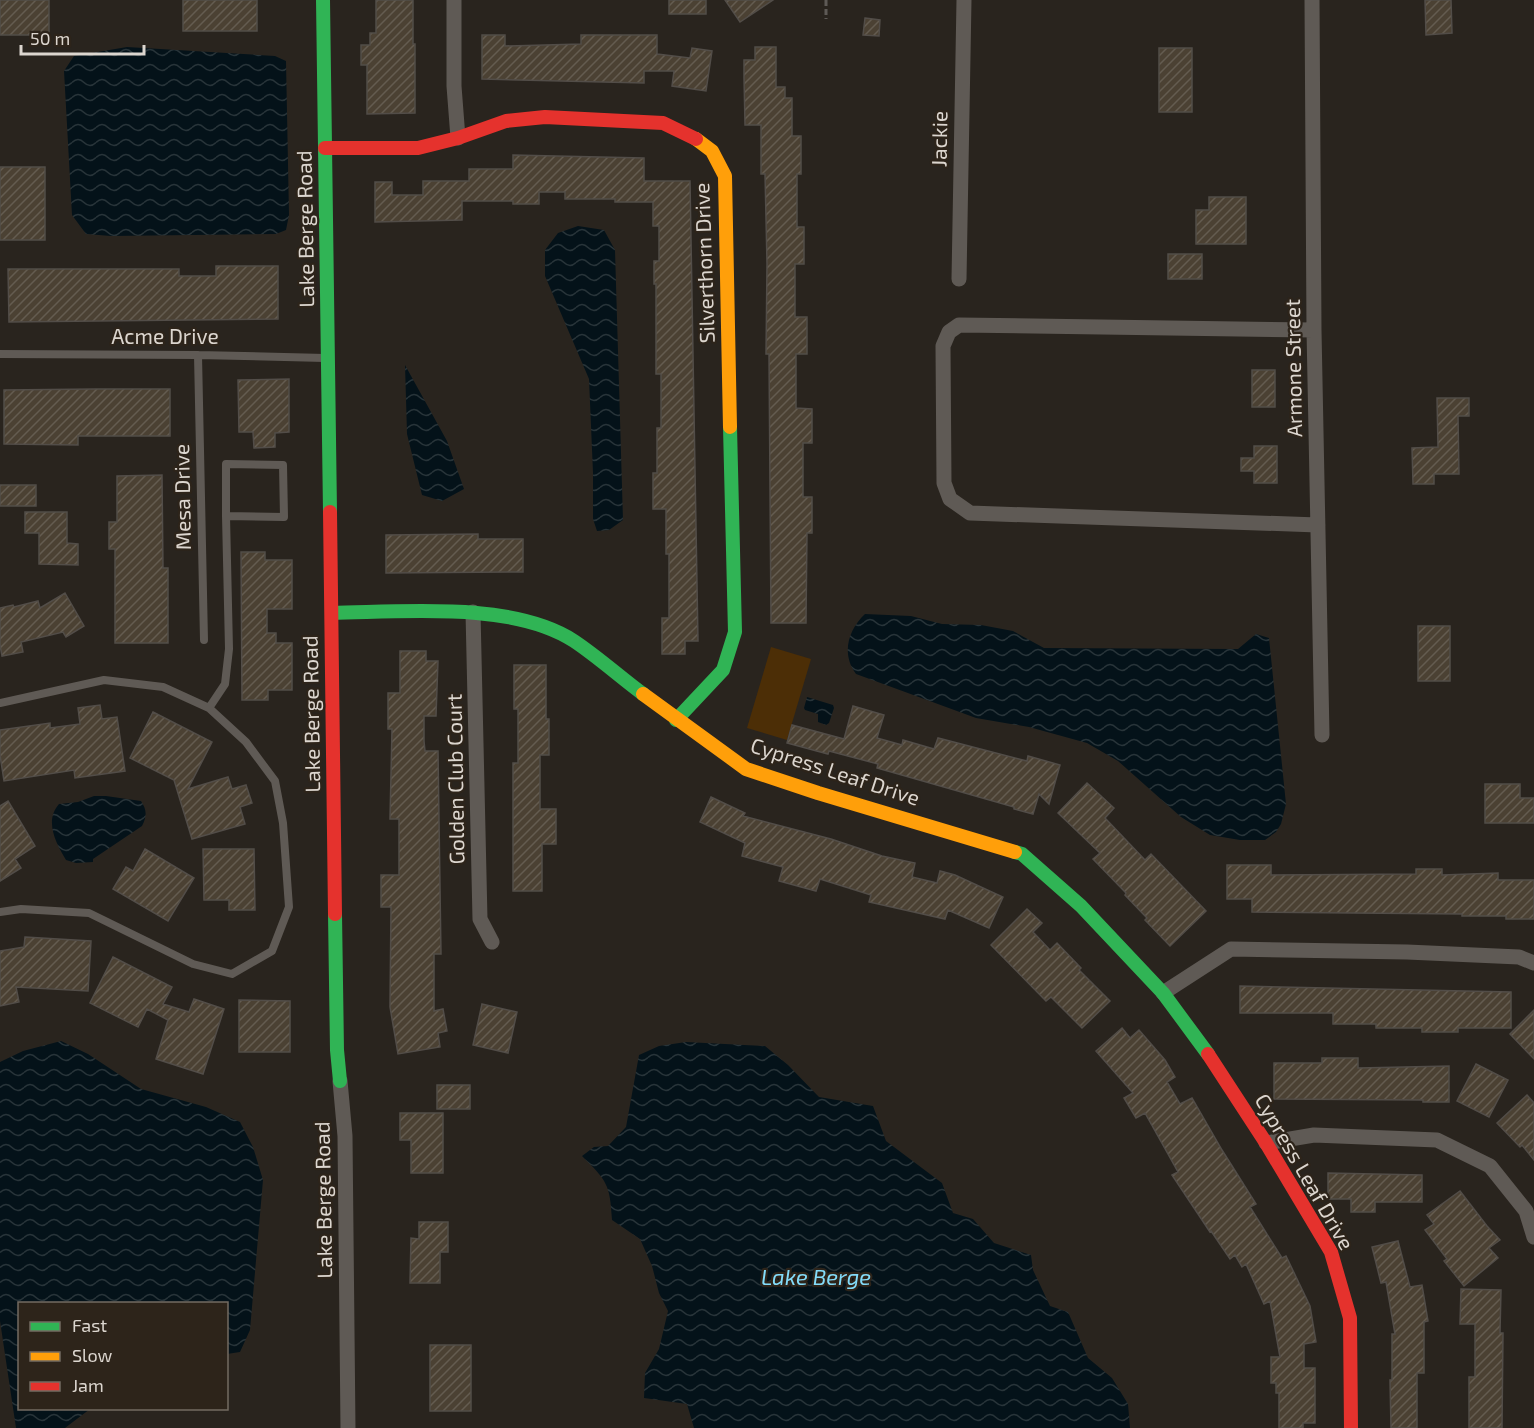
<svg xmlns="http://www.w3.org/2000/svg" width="1534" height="1428" font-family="'Exo 2',sans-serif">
	<defs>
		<pattern id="water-waves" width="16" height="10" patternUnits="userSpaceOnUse" patternTransform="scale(1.5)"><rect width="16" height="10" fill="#041219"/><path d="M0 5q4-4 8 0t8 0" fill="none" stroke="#283439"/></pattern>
		<pattern id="building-hatch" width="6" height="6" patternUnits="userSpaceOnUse" patternTransform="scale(1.5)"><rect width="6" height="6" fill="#4b4133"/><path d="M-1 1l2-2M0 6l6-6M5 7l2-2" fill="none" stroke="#645c50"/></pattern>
	</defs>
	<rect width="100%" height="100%" fill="#29241e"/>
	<!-- green -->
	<path fill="#4c2e06" d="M 771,647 L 811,659 L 787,740 L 747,728 Z"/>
	<!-- water -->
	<path fill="url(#water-waves)" d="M 127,47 L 275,56 L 286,61 L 289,215 L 286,230 L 276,234 L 111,236 L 86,234 L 72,215 L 64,71 L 74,56 Z
		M 578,226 L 604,230 L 615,250 L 623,520 L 609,530 L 597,531 L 593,519 L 593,473 L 589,379 L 545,276 L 545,250 L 558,233 Z
		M 405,365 L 447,441 L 464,489 L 442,501 L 422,495 L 407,434 Z
		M 865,614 L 911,616 L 942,624 L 981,625 L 1013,631 L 1044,648 L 1238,649 L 1256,634 L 1269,638 L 1286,804 L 1281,824 L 1276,832 L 1265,840 L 1240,840 L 1210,835 L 1181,817 L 1118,761 L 1087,743 L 1029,727 L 976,718 L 856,674 C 841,654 848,630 865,614 Z
		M 807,697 L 833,705 L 834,708 L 829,723 L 826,725 L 818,722 L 818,714 L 805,710 L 804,708 Z
		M 94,796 L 106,796 L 141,801 C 147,810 147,816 142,826 L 93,859 L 93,862 L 76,863 L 66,860 C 56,843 44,821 59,804 L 78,802 Z
		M 61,1041 L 88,1054 L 141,1089 L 206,1107 L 240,1122 L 253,1147 L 263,1180 L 250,1330 L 240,1352 L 227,1354 L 226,1304 L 20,1304 L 20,1408 L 90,1409 L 65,1428 L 16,1428 L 0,1321 L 0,1062 L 23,1051 Z
		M 686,1042 L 765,1046 L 788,1065 L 819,1097 L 873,1106 L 886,1141 L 942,1183 L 953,1213 L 973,1219 L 994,1243 L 1031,1255 L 1033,1270 L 1050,1306 L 1068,1312 L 1088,1358 L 1112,1378 L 1128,1404 L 1130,1428 L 694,1428 L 687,1404 L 644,1398 L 645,1373 L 659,1349 L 668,1311 L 659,1293 L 652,1266 L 640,1239 L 612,1220 C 610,1184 607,1181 582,1156 L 594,1147 L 608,1146 L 626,1127 L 639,1055 L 659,1046 Z"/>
	<!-- building -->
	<path fill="url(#building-hatch)" stroke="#524d48" stroke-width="1.5" d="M 0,0 L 49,0 L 49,35 L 0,35 Z
		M 183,0 L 257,0 L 257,31 L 183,31 Z
		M 376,0 L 413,0 L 413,44 L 415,44 L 415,113 L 367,114 L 367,65 L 361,65 L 361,45 L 370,45 L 370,33 L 376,33 Z
		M 669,0 L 706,0 L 706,14 L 669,14 Z
		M 725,0 L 773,0 L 740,22 Z
		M 1425,0 L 1451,0 L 1452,33 L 1426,35 Z
		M 865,18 L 880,20 L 879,36 L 863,35 Z
		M 482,35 L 505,35 L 505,46 L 581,44 L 581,35 L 657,35 L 657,54 L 690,58 L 692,48 L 712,51 L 706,91 L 672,86 L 674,71 L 644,71 L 644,83 L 482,79 Z
		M 755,47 L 776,47 L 776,87 L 785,87 L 785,98 L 792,98 L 792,136 L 801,136 L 801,174 L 797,174 L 797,227 L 804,227 L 804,264 L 795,264 L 795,317 L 807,317 L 807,354 L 796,354 L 796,408 L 812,409 L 812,443 L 803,443 L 803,497 L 812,497 L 812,533 L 807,533 L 806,623 L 771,623 L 769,354 L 766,354 L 767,264 L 765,174 L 761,174 L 761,125 L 745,125 L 744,78 L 744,60 L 755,60 Z
		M 1159,48 L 1192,48 L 1192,112 L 1159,112 Z
		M 513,155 L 644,158 L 644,181 L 690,181 L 698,641 L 685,641 L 685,654 L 662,654 L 662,618 L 669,618 L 669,554 L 666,554 L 666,509 L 653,509 L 653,473 L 657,473 L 657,428 L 661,428 L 661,374 L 656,374 L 656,284 L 654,284 L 654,261 L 659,261 L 659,226 L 653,226 L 653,202 L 615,202 L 615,199 L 565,199 L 565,192 L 539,192 L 539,204 L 513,204 L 513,201 L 462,201 L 462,220 L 375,222 L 375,182 L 392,182 L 392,195 L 423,195 L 423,181 L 469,181 L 469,169 L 513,169 Z
		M 0,167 L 45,167 L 45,240 L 0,240 Z
		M 1209,197 L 1246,197 L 1246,244 L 1196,244 L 1196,210 L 1209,210 Z
		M 1168,254 L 1202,254 L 1202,279 L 1168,279 Z
		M 216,266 L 278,266 L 278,319 L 9,322 L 8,269 L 179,269 L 179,276 L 216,276 Z
		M 1252,370 L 1275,370 L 1275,407 L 1252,407 Z
		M 289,379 L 289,432 L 275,433 L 275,447 L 254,448 L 253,432 L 239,432 L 238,380 Z
		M 95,389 L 170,389 L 170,436 L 78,436 L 78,445 L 4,444 L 4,390 Z
		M 1437,398 L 1469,398 L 1469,416 L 1458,416 L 1459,474 L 1434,474 L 1434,484 L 1413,484 L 1412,448 L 1438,447 Z
		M 1254,446 L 1277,446 L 1277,483 L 1254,483 L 1254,471 L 1241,471 L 1241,458 L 1254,458 Z
		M 162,475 L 163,568 L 168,568 L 168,643 L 115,643 L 115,549 L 109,549 L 109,522 L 117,522 L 117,476 Z
		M 0,485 L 36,485 L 36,506 L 0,506 Z
		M 25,512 L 67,512 L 67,543 L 78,544 L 78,565 L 39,564 L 39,533 L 25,533 Z
		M 478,534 L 478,539 L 523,539 L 523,572 L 386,573 L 386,535 Z
		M 241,552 L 265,552 L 265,560 L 292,560 L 292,609 L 267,609 L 267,633 L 276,633 L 276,643 L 292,643 L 292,690 L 268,690 L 268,700 L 242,700 Z
		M 65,593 L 84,626 L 66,637 L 63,632 L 21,642 L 23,652 L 2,656 L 0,645 L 0,608 L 13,605 L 14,607 L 38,601 L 40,608 Z
		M 1418,626 L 1450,626 L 1450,681 L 1418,681 Z
		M 400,651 L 426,651 L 426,661 L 438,661 L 436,716 L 424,716 L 424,741 L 425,751 L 438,751 L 441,954 L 434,954 L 434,1011 L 443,1009 L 447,1031 L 438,1033 L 440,1047 L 398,1054 L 390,1007 L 391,907 L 381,907 L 381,875 L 399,875 L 399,819 L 390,819 L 392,729 L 388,729 L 388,693 L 400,693 Z
		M 514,665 L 546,665 L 546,719 L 549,719 L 549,755 L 540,755 L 540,809 L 556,809 L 556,844 L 542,844 L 542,891 L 513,891 L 513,763 L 518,763 L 518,709 L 514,709 Z
		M 100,705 L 102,719 L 117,717 L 125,771 L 75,778 L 74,770 L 4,781 L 0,755 L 0,730 L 50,723 L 50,728 L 80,724 L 78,708 Z
		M 853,706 L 884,715 L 877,738 L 902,745 L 903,740 L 934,749 L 938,738 L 1027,761 L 1028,756 L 1060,765 L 1049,804 L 1039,794 L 1033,814 L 1014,809 L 1014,807 L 877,768 L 878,764 L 829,751 L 828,754 L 787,743 L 792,725 L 844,739 Z
		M 153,712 L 212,742 L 188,789 L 228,777 L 232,789 L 246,785 L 252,803 L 240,807 L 245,824 L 192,839 L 174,780 L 130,758 Z
		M 1087,783 L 1114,808 L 1105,818 L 1145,860 L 1151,854 L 1206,911 L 1170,946 L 1145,920 L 1147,918 L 1125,895 L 1126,893 L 1093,859 L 1100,853 L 1058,813 Z
		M 1485,784 L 1520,784 L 1520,798 L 1534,798 L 1534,823 L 1485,823 Z
		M 711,797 L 745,813 L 743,816 L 831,839 L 882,856 L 915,863 L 912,877 L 937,883 L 940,871 L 955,875 L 1003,897 L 989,928 L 948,910 L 945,919 L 869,902 L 871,895 L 820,879 L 816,891 L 779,881 L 783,867 L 742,856 L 745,843 L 700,822 Z
		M 8,801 L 35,846 L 15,859 L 21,868 L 0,881 L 0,806 Z
		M 145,849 L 194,878 L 168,921 L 113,889 L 126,867 L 133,871 Z
		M 203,849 L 254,849 L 255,910 L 229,910 L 229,900 L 204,900 Z
		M 1227,865 L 1271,865 L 1271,875 L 1416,874 L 1416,869 L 1442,869 L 1442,875 L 1498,873 L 1498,880 L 1534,880 L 1534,919 L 1506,919 L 1506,916 L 1462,916 L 1462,914 L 1252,912 L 1252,899 L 1227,899 Z
		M 1027,909 L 1042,923 L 1033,932 L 1050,950 L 1057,943 L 1081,968 L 1079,970 L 1110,1001 L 1082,1028 L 1051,997 L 1046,1001 L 991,945 Z
		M 25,937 L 91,941 L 88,991 L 16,987 L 19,1002 L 0,1006 L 0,951 L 24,947 Z
		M 113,957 L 172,987 L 163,1004 L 189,1012 L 194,999 L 224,1009 L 203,1074 L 156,1059 L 168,1020 L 147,1009 L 138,1027 L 90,1003 Z
		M 1240,986 L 1511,992 L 1511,1028 L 1458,1028 L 1458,1032 L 1422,1032 L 1422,1028 L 1376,1028 L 1376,1024 L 1333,1024 L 1333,1013 L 1240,1013 Z
		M 239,1000 L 290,1001 L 290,1052 L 239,1052 Z
		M 482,1004 L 517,1012 L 508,1053 L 473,1045 Z
		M 1534,1010 L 1534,1059 L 1510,1034 Z
		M 1122,1028 L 1130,1038 L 1139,1030 L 1165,1060 L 1175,1077 L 1167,1082 L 1180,1104 L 1192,1098 L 1222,1150 L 1256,1204 L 1250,1207 L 1282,1258 L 1286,1256 L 1310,1306 L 1316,1342 L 1304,1344 L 1304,1368 L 1315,1368 L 1315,1423 L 1303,1423 L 1303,1428 L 1279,1428 L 1279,1393 L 1276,1393 L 1276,1383 L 1271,1383 L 1271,1357 L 1280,1357 L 1270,1301 L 1264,1304 L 1246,1264 L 1242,1267 L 1235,1255 L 1230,1259 L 1211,1231 L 1210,1232 L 1172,1175 L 1178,1172 L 1145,1113 L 1136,1118 L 1124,1098 L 1133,1093 L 1096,1051 Z
		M 1322,1058 L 1358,1058 L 1358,1068 L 1449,1066 L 1449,1102 L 1423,1102 L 1423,1100 L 1274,1099 L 1274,1063 L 1322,1063 Z
		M 1476,1064 L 1508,1080 L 1489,1117 L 1457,1101 Z
		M 437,1085 L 470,1085 L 470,1109 L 437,1109 Z
		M 1527,1095 L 1534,1103 L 1534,1160 L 1522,1145 L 1520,1147 L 1497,1123 Z
		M 400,1113 L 443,1113 L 443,1173 L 411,1173 L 411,1140 L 400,1140 Z
		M 1328,1173 L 1422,1175 L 1422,1202 L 1375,1202 L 1375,1212 L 1351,1212 L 1351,1199 L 1328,1199 Z
		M 1460,1191 L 1487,1226 L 1500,1240 L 1489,1248 L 1498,1258 L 1464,1286 L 1444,1261 L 1447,1259 L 1425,1230 L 1434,1224 L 1427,1215 Z
		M 419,1222 L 448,1222 L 448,1252 L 440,1252 L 440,1283 L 410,1283 L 411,1238 L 419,1239 Z
		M 1398,1241 L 1410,1287 L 1422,1285 L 1428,1321 L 1424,1322 L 1424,1373 L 1417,1373 L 1417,1428 L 1391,1428 L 1390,1380 L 1392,1380 L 1392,1334 L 1395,1334 L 1386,1282 L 1381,1283 L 1372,1247 Z
		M 1461,1289 L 1501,1290 L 1500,1333 L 1503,1333 L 1502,1428 L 1469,1428 L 1469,1377 L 1475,1377 L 1475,1324 L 1460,1324 Z
		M 430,1345 L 471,1345 L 471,1411 L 430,1411 Z"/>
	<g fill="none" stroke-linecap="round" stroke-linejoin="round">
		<!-- path -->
		<path stroke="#5e5a56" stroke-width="3" stroke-dasharray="6 3" stroke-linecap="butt" d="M 826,0 L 826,19"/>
		<!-- lane -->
		<path stroke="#5f5a55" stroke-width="8" d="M 0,354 L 198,355 L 325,358
			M 198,355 L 204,640
			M 0,703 L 104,680 L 163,687 L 209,708 L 246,742 L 275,781 L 283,823 L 289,907 L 272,951 L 232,974 L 193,964 L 89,913 L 21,909 L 0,912
			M 209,708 L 225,684 L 229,649 L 226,516 L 284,517 L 283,465 L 226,464 L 226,516"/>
		<!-- street -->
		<path stroke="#5f5a55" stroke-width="15" d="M 454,0 L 454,86 L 458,138
			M 1312,0 L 1314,330 L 1322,735
			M 959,279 L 964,0
			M 1314,330 L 959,325 L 949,332 L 943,346 L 944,483 L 950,499 L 970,513 L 1318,525
			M 473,612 L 480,919 L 492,942
			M 1163,993 L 1231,949 L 1407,952 L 1519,957 L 1534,963
			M 340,1081 L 345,1136 L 348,1428
			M 1266,1143 L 1314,1135 L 1437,1140 L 1490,1166 L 1526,1211 L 1534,1237"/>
		<!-- fast -->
		<path stroke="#30b455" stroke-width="14" d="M 323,0 L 330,512
			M 332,613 C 403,612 513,601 574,641 C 598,657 620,677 643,694
			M 676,720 L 723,670 L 735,632 L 730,427
			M 1015,852 L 1022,854 L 1081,906 L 1163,993 L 1208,1054
			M 335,914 L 337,1050 L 340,1081"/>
		<!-- slow -->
		<path stroke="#ff9f0a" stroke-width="14" d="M 696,139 L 712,151 L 725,176 L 730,427
			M 643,694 L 746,769 L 818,793 L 1015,852"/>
		<!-- jam -->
		<path stroke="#e5322d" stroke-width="14" d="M 325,148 L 418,148 L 458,138 L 506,121 L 545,117 L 663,123 L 696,139
			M 330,512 L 335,914
			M 1208,1054 L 1266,1143 L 1331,1252 L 1350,1318 L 1351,1428"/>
	</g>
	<g text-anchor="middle" stroke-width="4.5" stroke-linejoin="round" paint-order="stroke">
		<!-- street labels -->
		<g font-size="21" fill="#dcd6cf" stroke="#2d241a">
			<text transform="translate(940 139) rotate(-89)" y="7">Jackie</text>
			<text transform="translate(306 229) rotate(-91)" y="7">Lake Berge Road</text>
			<text transform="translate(705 263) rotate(-92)" y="7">Silverthorn Drive</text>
			<text x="165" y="344">Acme Drive</text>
			<text transform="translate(1294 368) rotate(-91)" y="7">Armone Street</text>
			<text transform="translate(183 497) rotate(-91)" y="7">Mesa Drive</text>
			<text transform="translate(312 714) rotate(-91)" y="7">Lake Berge Road</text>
			<text transform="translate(835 772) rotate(18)" y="7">Cypress Leaf Drive</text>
			<text transform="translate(456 779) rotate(-91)" y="7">Golden Club Court</text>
			<text transform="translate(1304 1172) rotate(60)" y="7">Cypress Leaf Drive</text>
			<text transform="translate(324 1200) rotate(-91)" y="7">Lake Berge Road</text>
		</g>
		<!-- water labels -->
		<g font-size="22" font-style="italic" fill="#83dcfa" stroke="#2d241a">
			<text x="816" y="1285">Lake Berge</text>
		</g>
	</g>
	<!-- legend -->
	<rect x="18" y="1302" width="210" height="108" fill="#2d241a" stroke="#736b62" stroke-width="1.5"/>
	<rect x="30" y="1322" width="30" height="9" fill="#30b455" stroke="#736b62" stroke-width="1.5"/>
	<text x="72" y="1332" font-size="18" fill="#dcd6cf">Fast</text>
	<rect x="30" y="1352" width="30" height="9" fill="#ff9f0a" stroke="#736b62" stroke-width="1.5"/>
	<text x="72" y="1362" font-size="18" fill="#dcd6cf">Slow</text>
	<rect x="30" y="1382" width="30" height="9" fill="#e5322d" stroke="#736b62" stroke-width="1.5"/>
	<text x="72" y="1392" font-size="18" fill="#dcd6cf">Jam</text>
	<!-- scale -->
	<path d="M21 45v9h123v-9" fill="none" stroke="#dcd6cf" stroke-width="3"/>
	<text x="30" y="45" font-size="18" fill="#dcd6cf" stroke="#2d241a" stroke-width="4.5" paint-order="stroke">50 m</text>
</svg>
